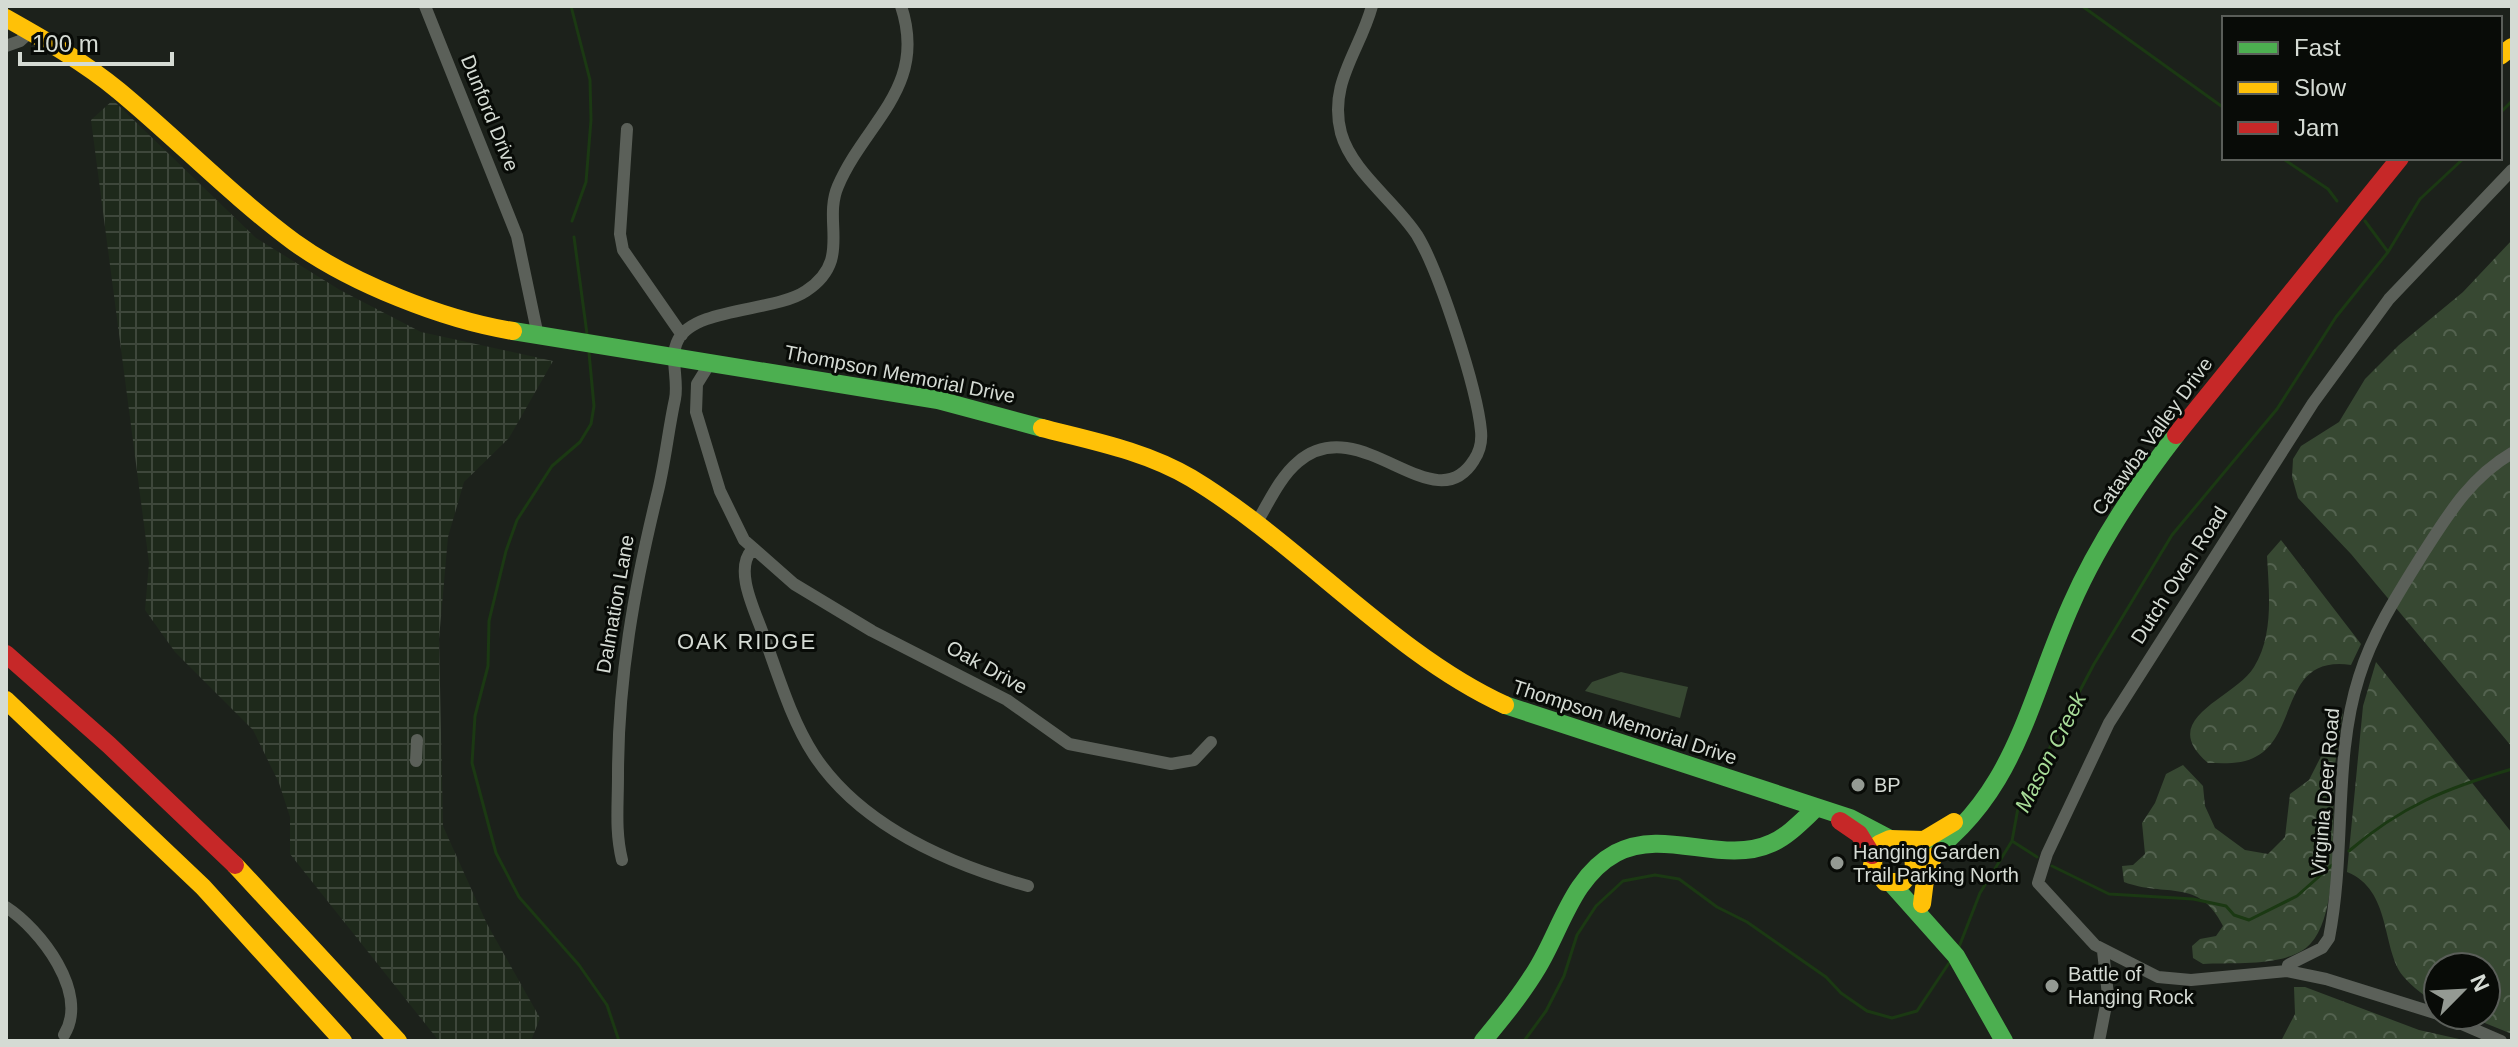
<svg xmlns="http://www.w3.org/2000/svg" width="2518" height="1047" font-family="Helvetica,sans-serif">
	<defs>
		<pattern id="industrial-grid" width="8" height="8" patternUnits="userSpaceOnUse" patternTransform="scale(2)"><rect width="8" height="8" fill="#1e291b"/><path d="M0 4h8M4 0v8" fill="none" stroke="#3e473b"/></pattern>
		<pattern id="forest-crowns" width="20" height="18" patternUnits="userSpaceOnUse" patternTransform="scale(2)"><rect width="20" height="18" fill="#374832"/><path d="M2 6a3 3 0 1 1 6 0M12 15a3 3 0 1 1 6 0" fill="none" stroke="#53624f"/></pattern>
	</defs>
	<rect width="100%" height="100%" fill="#1c211b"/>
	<!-- industrial -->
	<path fill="url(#industrial-grid)" d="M 113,100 L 256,238 L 340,290 L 421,332 L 553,361 L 509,438 L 464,482 L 448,537 L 439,639 L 443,826 L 487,924 L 540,1018 L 531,1041 L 439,1041 L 290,854 L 290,817 L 279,783 L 253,730 L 175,652 L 145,610 L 149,563 L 91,120 Z"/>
	<!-- green -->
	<path fill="#374832" d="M 1621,672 L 1688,687 L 1680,718 L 1585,691 L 1592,682 Z"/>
	<!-- forest -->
	<path fill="url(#forest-crowns)" d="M 2512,240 L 2512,747 L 2351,554 L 2298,498 L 2292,477 L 2293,459 L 2301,446 L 2339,422 L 2365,379 L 2399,345 L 2463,292 Z
		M 2281,540 L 2361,644 L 2351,665 C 2281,655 2299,732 2257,756 C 2243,765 2223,763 2208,763 C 2155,718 2235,699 2254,667 C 2274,635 2269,592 2267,556 Z
		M 2376,662 L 2512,833 L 2512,1034 L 2465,1015 L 2486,1015 L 2486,967 L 2438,967 L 2438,1004 C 2427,998 2411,986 2403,976 C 2381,948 2392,890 2347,872 L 2363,706 Z
		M 2343,713 C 2340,733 2336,754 2334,774 C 2331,816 2342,920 2306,948 C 2281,967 2234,962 2203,964 L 2193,958 L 2192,946 L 2200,939 L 2216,936 L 2223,926 C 2199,877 2166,898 2124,882 L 2122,866 L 2133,865 L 2145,854 L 2142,823 L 2155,803 L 2166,774 L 2183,765 L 2203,786 L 2205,806 L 2215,828 L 2245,850 L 2268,854 L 2285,837 L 2290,794 L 2309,780 Z
		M 2294,987 L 2305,987 L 2419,1030 L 2468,1041 L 2281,1041 L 2295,1014 Z"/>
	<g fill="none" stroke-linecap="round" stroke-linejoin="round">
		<!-- stream -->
		<path stroke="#1b3913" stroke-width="3" d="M 571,6 L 590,80 L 591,120 L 586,182 L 572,221
			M 2082,6 L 2224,108
			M 2500,113 L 2512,101
			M 2282,158 L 2328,189 L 2337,201
			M 2365,221 L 2388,252
			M 574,237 L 587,334
			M 589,353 L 594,406 L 591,424 L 580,442 L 552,466 L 517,520 L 506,551 L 489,621 L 488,666 L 475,716 L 472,763 L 496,853 L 519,897 L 579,965 L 607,1005 L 619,1041
			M 2012,841 L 2037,857
			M 2349,851 C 2401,806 2447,788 2512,769
			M 2052,866 L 2109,894 L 2193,899 L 2226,906 L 2234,915 L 2249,920 L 2297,896 L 2332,865
			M 1959,947 L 1980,893 L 2012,841 L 2018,808 L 2094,664 L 2172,535 L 2277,409 L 2336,317 L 2388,252 L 2420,199 L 2464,158
			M 1524,1041 L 1546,1011 L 1564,976 L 1577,935 L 1596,906 L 1623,881 L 1655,875 L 1679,879 L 1717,907 L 1747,922 L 1826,977 L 1841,993 L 1867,1011 L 1892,1018 L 1917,1011 L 1949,963"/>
		<!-- street -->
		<path stroke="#5b6059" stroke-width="12" d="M 425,6 L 517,236 L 538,336
			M 6,46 L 20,41 L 31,31
			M 627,129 L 620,234 L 623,250 L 682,335
			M 710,363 L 697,384 L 696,412 L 720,491 L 744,540 L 794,584 L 872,631 L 1007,700 L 1069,744 L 1171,764 L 1194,760 L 1211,742
			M 1257,522 C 1269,502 1280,477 1298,462 C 1361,408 1434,525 1474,460 C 1480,451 1482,441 1481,431 C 1477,388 1439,271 1417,235 C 1395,201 1352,172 1341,133 C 1328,83 1360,51 1372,6
			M 752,550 C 734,569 754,609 762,631 C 777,671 790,718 814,755 C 860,825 949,864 1028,886
			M 416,761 L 417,740
			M 622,860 C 615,831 618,806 618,776 C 618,679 634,589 657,495 C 665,464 668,431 675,399 C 679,380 669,357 678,340 C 695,307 775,312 806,291 C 853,260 822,223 838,186 C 866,121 928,87 901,6
			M 6,907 C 40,929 90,993 64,1035
			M 2287,971 L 2288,965 L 2322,948 L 2329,938 C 2346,852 2333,758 2359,677 C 2373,632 2399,592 2424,552 C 2449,513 2471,477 2512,453
			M 2438,1014 L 2326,979 L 2287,971 L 2191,980 L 2158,977 L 2095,945 L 2038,883 L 2047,854 L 2109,723 L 2313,403 L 2389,299 L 2512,170
			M 2441,1015 L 2501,1041
			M 2099,1041 L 2108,995 L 2103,951"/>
		<!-- fast -->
		<path stroke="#4caf50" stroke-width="18" d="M 513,331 L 938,400 L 1042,428
			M 1505,705 L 1850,818 L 1890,839
			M 1915,865 C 2015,800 2026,706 2071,605 C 2098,543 2135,488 2176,435
			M 1891,883 L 1956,956 L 2004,1041
			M 1483,1041 C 1502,1018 1522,994 1538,967 C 1561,929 1573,876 1616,853 C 1666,827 1722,866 1772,843 C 1788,836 1802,821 1815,809"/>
		<!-- slow -->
		<path stroke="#ffc107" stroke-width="18" d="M 6,18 C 45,40 84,62 119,91 C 178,140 232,196 294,242 C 351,283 444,320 513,331
			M 2500,56 L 2512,47
			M 1042,428 C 1093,441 1145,451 1191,478 C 1299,543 1393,654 1505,705
			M 6,700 L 203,887 L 343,1041
			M 1902,840 L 1913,850 L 1914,870 L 1903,882 L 1885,882 L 1872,865 L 1879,844 L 1890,839 L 1924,840 L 1954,822
			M 235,865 L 398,1041
			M 1922,904 L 1926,872 L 1934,856"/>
		<!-- jam -->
		<path stroke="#c62828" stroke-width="18" d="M 2176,435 L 2400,158
			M 6,654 L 109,745 L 235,865
			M 1840,821 L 1859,834 L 1872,855"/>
	</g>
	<!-- markers -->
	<g fill="#949a93" stroke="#080b07" stroke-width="3">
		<circle cx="1858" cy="785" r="8"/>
		<circle cx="1837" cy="863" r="8"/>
		<circle cx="2052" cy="986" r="8"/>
	</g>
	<g text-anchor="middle" stroke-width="6" stroke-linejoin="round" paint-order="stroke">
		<!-- street labels -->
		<g font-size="20" fill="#d5dbd4" stroke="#080b07">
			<text transform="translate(490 113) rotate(68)" y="7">Dunford Drive</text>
			<text transform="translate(900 374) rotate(11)" y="7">Thompson Memorial Drive</text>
			<text transform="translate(2152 436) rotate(-54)" y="7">Catawba Valley Drive</text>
			<text transform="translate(2179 575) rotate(-57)" y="7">Dutch Oven Road</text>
			<text transform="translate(615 604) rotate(-80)" y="7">Dalmation Lane</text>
			<text transform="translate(987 667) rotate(29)" y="7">Oak Drive</text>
			<text transform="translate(1625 722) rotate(18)" y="7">Thompson Memorial Drive</text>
			<text transform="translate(2325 792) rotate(-85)" y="7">Virginia Deer Road</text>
		</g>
		<!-- poi labels -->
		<g font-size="20" fill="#d5dbd4" stroke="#080b07" text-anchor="start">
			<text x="1874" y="792">BP</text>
			<text x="1853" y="859">Hanging Garden<tspan x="1853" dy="23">Trail Parking North</tspan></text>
			<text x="2068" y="981">Battle of<tspan x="2068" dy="23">Hanging Rock</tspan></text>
		</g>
		<!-- neighbourhood labels -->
		<g font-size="22" letter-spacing="2" fill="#d5dbd4" stroke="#080b07">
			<text x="747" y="649">OAK RIDGE</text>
		</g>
		<!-- water labels -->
		<g font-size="22" font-style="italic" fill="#a7db98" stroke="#080b07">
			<text transform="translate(2050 752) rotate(-63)" y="8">Mason Creek</text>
		</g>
	</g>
	<!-- border -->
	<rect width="2518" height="1047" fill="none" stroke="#d5dbd4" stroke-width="16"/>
	<!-- legend -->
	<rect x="2222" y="16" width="280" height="144" fill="#080b07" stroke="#5a5e59" stroke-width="2"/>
	<rect x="2238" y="42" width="40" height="12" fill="#4caf50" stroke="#5a5e59" stroke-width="2"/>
	<text x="2294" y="56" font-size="24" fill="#d5dbd4">Fast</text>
	<rect x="2238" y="82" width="40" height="12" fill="#ffc107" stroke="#5a5e59" stroke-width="2"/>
	<text x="2294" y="96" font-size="24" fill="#d5dbd4">Slow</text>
	<rect x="2238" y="122" width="40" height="12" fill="#c62828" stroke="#5a5e59" stroke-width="2"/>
	<text x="2294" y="136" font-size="24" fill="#d5dbd4">Jam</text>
	<!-- north arrow -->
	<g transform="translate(2462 991) rotate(66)"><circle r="38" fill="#080b07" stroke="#5a5e59" stroke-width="2"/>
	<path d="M0-6L14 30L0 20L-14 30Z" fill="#949a93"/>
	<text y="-12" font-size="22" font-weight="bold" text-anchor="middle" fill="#d5dbd4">N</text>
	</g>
	<!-- scale -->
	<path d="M20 52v12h152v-12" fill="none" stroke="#d5dbd4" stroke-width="4"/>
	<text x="32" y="52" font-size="24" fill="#d5dbd4" stroke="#080b07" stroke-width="6" paint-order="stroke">100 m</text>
</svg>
